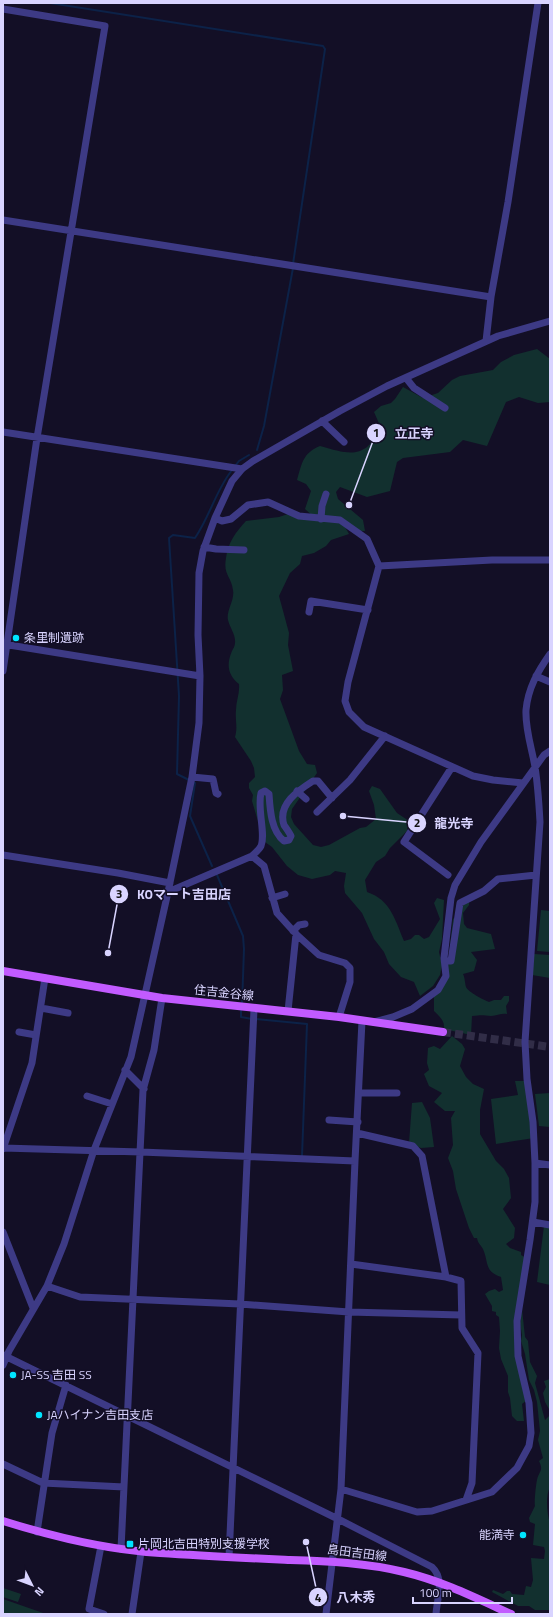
<svg xmlns="http://www.w3.org/2000/svg" width="553" height="1617" font-family="'Titillium Web','Noto Sans JP',sans-serif">
	<rect width="100%" height="100%" fill="#130f26"/>
	<!-- green -->
	<path fill="#12302f" d="M 537,349 L 550,359 L 550,402 L 538,403 L 519,397 L 506,402 L 487,446 L 463,440 L 450,452 L 403,458 L 397,462 L 390,491 L 367,497 L 340,487 L 336,492 L 338,499 L 363,520 L 365,531 L 350,531 L 344,525 L 349,534 L 331,540 L 326,546 L 314,553 L 302,556 L 300,564 L 290,573 L 279,596 L 289,633 L 288,645 L 293,671 L 282,675 L 283,690 L 280,699 L 299,751 L 307,764 L 315,765 L 317,773 L 292,809 L 291,817 L 294,824 L 313,845 L 321,847 L 329,845 L 360,828 L 366,827 L 376,819 L 374,805 L 369,791 L 372,786 L 380,789 L 397,813 L 409,821 L 407,831 L 390,848 L 385,856 L 376,862 L 365,880 L 367,892 C 391,900 395,920 404,941 L 411,939 L 415,935 L 419,935 L 424,939 L 429,937 L 440,919 L 434,903 L 437,898 L 444,900 L 442,939 L 439,952 L 442,965 L 440,975 L 433,986 L 420,996 L 414,982 L 401,977 L 389,964 L 384,952 L 374,939 L 362,913 L 345,893 L 344,886 L 346,873 L 335,871 L 330,875 L 312,879 L 298,875 L 287,866 L 272,847 L 265,842 L 257,818 L 252,801 L 253,795 L 249,788 L 249,783 L 255,777 L 254,768 L 251,761 L 235,737 C 238,727 235,720 236,710 C 236,701 240,693 239,684 C 228,675 226,665 232,651 C 233,649 235,646 235,643 C 236,635 230,628 228,620 C 226,611 235,600 233,590 C 231,576 223,575 226,558 C 228,542 236,532 246,521 L 279,517 L 288,514 L 315,518 L 305,509 L 311,491 L 306,484 L 297,480 C 302,463 303,453 320,446 C 351,455 365,459 381,428 L 374,412 L 381,406 L 391,403 L 395,399 L 403,387 L 423,398 L 438,393 L 452,380 L 460,376 L 493,370 L 501,362 L 514,355 Z
		M 469,900 L 469,905 L 463,913 L 464,924 L 467,928 L 491,934 L 495,949 L 471,952 L 477,960 L 474,971 L 463,974 C 465,978 465,984 466,987 C 468,992 484,1000 489,1002 L 494,1000 L 501,1000 L 504,996 L 509,996 L 509,1001 L 506,1006 L 507,1014 C 501,1013 497,1016 491,1016 C 483,1015 481,1015 472,1016 L 471,1035 L 444,1029 C 445,1021 440,1017 434,1011 L 434,992 L 448,965 L 453,918 L 456,921 C 459,913 461,904 469,900 Z
		M 541,910 L 550,911 L 550,952 L 537,951 Z
		M 534,954 L 550,955 L 550,978 L 532,975 Z
		M 452,1036 L 462,1044 L 465,1049 L 460,1066 L 466,1077 L 473,1084 L 484,1089 L 480,1110 L 480,1134 L 496,1161 L 504,1169 L 509,1178 L 511,1198 L 503,1209 L 515,1228 L 514,1238 L 506,1244 L 510,1248 L 521,1252 L 521,1255 L 526,1258 L 516,1329 L 527,1400 L 522,1404 L 524,1421 L 517,1421 L 512,1416 L 510,1398 L 508,1392 L 508,1376 L 501,1359 L 499,1348 L 500,1331 L 499,1317 L 496,1315 L 496,1312 L 492,1311 L 492,1306 L 485,1294 L 489,1291 L 495,1289 L 499,1292 L 503,1290 L 501,1277 C 484,1271 489,1263 483,1249 C 481,1245 478,1244 477,1238 L 474,1238 L 469,1228 L 456,1189 L 453,1171 L 448,1158 L 453,1145 L 451,1118 L 455,1111 L 445,1111 L 434,1102 L 442,1093 L 429,1086 L 424,1074 L 429,1070 L 427,1063 L 428,1048 L 434,1046 L 440,1049 Z
		M 515,1081 L 525,1081 L 534,1138 L 496,1144 L 491,1099 L 518,1095 Z
		M 550,1093 L 550,1127 L 539,1126 L 535,1094 Z
		M 422,1102 L 430,1118 L 434,1147 L 421,1148 L 409,1143 L 412,1103 Z
		M 544,1226 L 550,1227 L 550,1285 L 537,1282 Z
		M 522,1309 L 525,1337 L 528,1341 L 530,1362 L 537,1376 L 535,1383 L 545,1420 L 550,1415 L 550,1487 C 545,1497 547,1513 550,1524 L 550,1610 L 535,1610 L 529,1606 L 518,1606 L 492,1592 L 493,1590 L 503,1594 L 507,1591 L 510,1591 L 512,1594 L 524,1595 L 526,1586 L 531,1587 L 533,1580 L 531,1558 L 544,1559 L 545,1551 L 544,1547 L 533,1545 L 535,1524 L 530,1522 L 529,1518 L 535,1506 C 534,1503 536,1484 537,1480 C 539,1471 544,1471 539,1461 L 543,1458 L 538,1440 L 540,1431 L 537,1402 L 534,1390 L 529,1380 L 525,1354 L 521,1341 L 522,1335 L 520,1323 Z
		M 550,1379 L 550,1409 L 549,1409 L 545,1402 L 543,1393 L 546,1387 L 544,1381 Z
		M 3,1588 L 21,1594 L 18,1602 L 3,1597 Z
		M 3,1599 L 46,1614 L 3,1614 Z"/>
	<g fill="none" stroke-linecap="round" stroke-linejoin="round">
		<!-- stream -->
		<path stroke="#0c2248" stroke-width="2" d="M 50,3 L 323,46 L 325,49 L 293,264
			M 257,450 L 264,426 L 293,268
			M 235,466 L 239,461 L 249,455
			M 212,866 L 190,816 L 195,783 L 177,774 L 179,696 L 169,538 L 173,535 L 195,538 C 210,516 216,490 232,470
			M 217,875 L 243,936 L 244,949 L 242,1005
			M 241,1009 L 241,1017 L 252,1019
			M 256,1019 L 307,1024 L 302,1156"/>
		<!-- major-tunnel -->
		<path stroke="#312d47" stroke-width="8" stroke-dasharray="8 4" stroke-linecap="butt" d="M 443,1032 L 550,1047"/>
		<!-- minor -->
		<path stroke="#3d3a85" stroke-width="7" d="M 3,9 L 105,26 L 37,438 L 3,671
			M 3,220 L 491,297
			M 486,341 L 491,297 L 508,202 L 538,3
			M 406,378 L 414,388 L 445,408
			M 322,421 L 344,442
			M 3,432 L 242,469
			M 215,518 L 222,521 L 231,519 L 248,505 L 268,502 L 299,516 L 340,520 L 367,539 L 379,566 L 348,682 L 345,701 L 349,712 L 364,727 L 473,776 L 493,780 L 523,783
			M 321,519 L 322,506 L 326,494
			M 204,547 L 216,549 L 244,550
			M 379,566 L 492,560 L 550,560
			M 309,612 L 311,601 L 368,610
			M 3,644 L 200,676
			M 536,676 L 550,682
			M 192,777 L 213,779 L 216,793 L 218,794
			M 297,791 L 306,799
			M 317,812 L 350,780 L 385,736
			M 3,855 L 118,873 L 170,883
			M 252,856 C 255,853 259,850 261,846 C 266,834 257,809 261,793 L 265,791 L 269,794 C 270,809 271,831 284,841 L 289,840 L 291,836 C 289,832 286,828 284,825 C 277,804 299,790 313,781 L 318,781 L 332,798
			M 448,875 L 404,842 L 452,767
			M 168,892 L 252,856 L 264,866 L 277,913 L 296,934 L 319,955 L 345,963 L 350,968 L 350,982 L 339,1017
			M 272,898 L 285,894
			M 293,931 L 299,925 L 305,924
			M 445,961 L 451,961 L 460,903 L 484,891 L 498,879 L 536,875
			M 41,1008 L 68,1013
			M 288,1011 L 296,934
			M 374,1022 L 393,1017 L 412,1009 L 438,990 L 446,976 L 444,958 L 451,898 L 455,885 L 481,842 L 544,755 L 550,751
			M 19,1032 L 36,1035
			M 125,1070 L 144,1089
			M 359,1093 L 397,1093
			M 87,1096 L 112,1104
			M 329,1120 L 358,1122
			M 357,1133 L 413,1146 L 422,1156 L 446,1277 L 461,1281 L 462,1328 L 478,1353 L 472,1483 L 466,1500
			M 3,1148 L 141,1152 L 355,1161
			M 3,1149 L 32,1063 L 45,978
			M 535,1163 L 550,1165
			M 533,1222 L 550,1225
			M 3,1232 L 33,1308
			M 351,1264 L 446,1277
			M 47,1286 L 80,1297 L 240,1304 L 349,1312 L 461,1315
			M 3,1355 L 338,1519 L 432,1567 C 445,1579 437,1598 436,1614
			M 3,1365 L 9,1351 L 47,1286 L 64,1244 L 94,1150 L 131,1057 L 168,892 L 192,777 L 199,723 L 200,676 L 198,635 L 199,573 L 203,551 L 215,518 L 232,481 L 242,469 L 253,461 L 340,411 L 387,386 L 498,336 L 550,321
			M 3,1464 L 43,1483 L 124,1487
			M 341,1489 L 417,1512 L 432,1511 L 492,1492 L 517,1468 L 529,1446 L 531,1433 L 529,1403 L 518,1356 L 517,1321 L 530,1240 L 535,1202 L 535,1163 L 533,1122 L 527,1079 L 525,1042 L 540,822 C 539,804 538,786 535,767 C 532,749 525,729 526,710 C 528,688 538,671 550,654
			M 37,1532 L 52,1433 L 66,1385
			M 101,1546 L 89,1609 L 104,1614
			M 121,1549 L 143,1090 L 154,1050 L 162,998
			M 229,1557 L 254,1009
			M 132,1614 L 141,1552
			M 326,1614 L 341,1489 L 355,1161 L 362,1021"/>
		<!-- major -->
		<path stroke="#c25bff" stroke-width="8" d="M 3,971 L 162,998 L 339,1017 L 443,1032
			M 3,1521 C 54,1537 107,1550 160,1553 C 203,1556 247,1558 290,1560 C 328,1561 367,1563 404,1572 C 442,1581 476,1598 511,1614"/>
	</g>
	<!-- markers -->
	<g fill="#00e5ff" stroke="#130f26" stroke-width="1.5">
		<circle cx="16" cy="638" r="4"/>
		<circle cx="13" cy="1375" r="4"/>
		<circle cx="39" cy="1415" r="4"/>
		<circle cx="523" cy="1535" r="4"/>
		<rect x="126" y="1540" width="8" height="8" rx="2"/>
	</g>
	<g text-anchor="middle" stroke-width="3" stroke-linejoin="round" paint-order="stroke">
		<!-- poi labels -->
		<g font-size="12" fill="#d9d4ff" stroke="#130f26" text-anchor="start">
			<text x="24" y="642">条里制遺跡</text>
			<text x="21" y="1379">JA-SS 吉田 SS</text>
			<text x="47" y="1419">JAハイナン吉田支店</text>
			<text x="515" y="1539" text-anchor="end">能満寺</text>
			<text x="138" y="1548">片岡北吉田特別支援学校</text>
		</g>
		<!-- street labels -->
		<g font-size="12" fill="#d9d4ff" stroke="#130f26">
			<text transform="translate(224 993) rotate(6)" y="4">住吉金谷線</text>
			<text transform="translate(357 1553) rotate(7)" y="4">島田吉田線</text>
		</g>
	</g>
	<!-- callouts -->
	<path fill="none" stroke="#d9d4ff" stroke-width="1.5" d="M349 505L376 433M343 816L417 823M108 953L119 894M306 1542L318 1597"/>
	<g fill="#d9d4ff" stroke="#130f26" stroke-width="1.5">
		<circle cx="349" cy="505" r="4"/>
		<circle cx="343" cy="816" r="4"/>
		<circle cx="108" cy="953" r="4"/>
		<circle cx="306" cy="1542" r="4"/>
		<circle cx="376" cy="433" r="10"/>
		<circle cx="417" cy="823" r="10"/>
		<circle cx="119" cy="894" r="10"/>
		<circle cx="318" cy="1597" r="10"/>
	</g>
	<g font-size="12" text-anchor="middle" font-weight="bold" fill="#111">
		<text x="376" y="437">1</text>
		<text x="417" y="827">2</text>
		<text x="119" y="898">3</text>
		<text x="318" y="1602">4</text>
	</g>
	<g font-size="13" text-anchor="middle" font-weight="bold" fill="#d9d4ff" stroke="#130f26" stroke-width="3" stroke-linejoin="round" paint-order="stroke">
		<text x="414" y="438">立正寺</text>
		<text x="454" y="828">龍光寺</text>
		<text x="184" y="899">KOマート吉田店</text>
		<text x="356" y="1602">八木秀</text>
	</g>
	<!-- border -->
	<rect width="553" height="1617" fill="none" stroke="#d9d4ff" stroke-width="8"/>
	<!-- north arrow -->
	<g transform="translate(32 1585) rotate(132)" stroke="#130f26" stroke-width="3" paint-order="stroke">
	<path d="M0-3L7 15L0 10L-7 15Z" fill="#d9d4ff"/>
	<text y="-6" font-size="11" font-weight="bold" text-anchor="middle" fill="#d9d4ff">N</text>
	</g>
	<!-- scale -->
	<path d="M413 1597v6h99v-6" fill="none" stroke="#d9d4ff" stroke-width="2"/>
	<text x="419" y="1597" font-size="12" fill="#d9d4ff" stroke="#130f26" stroke-width="3" paint-order="stroke">100 m</text>
</svg>
